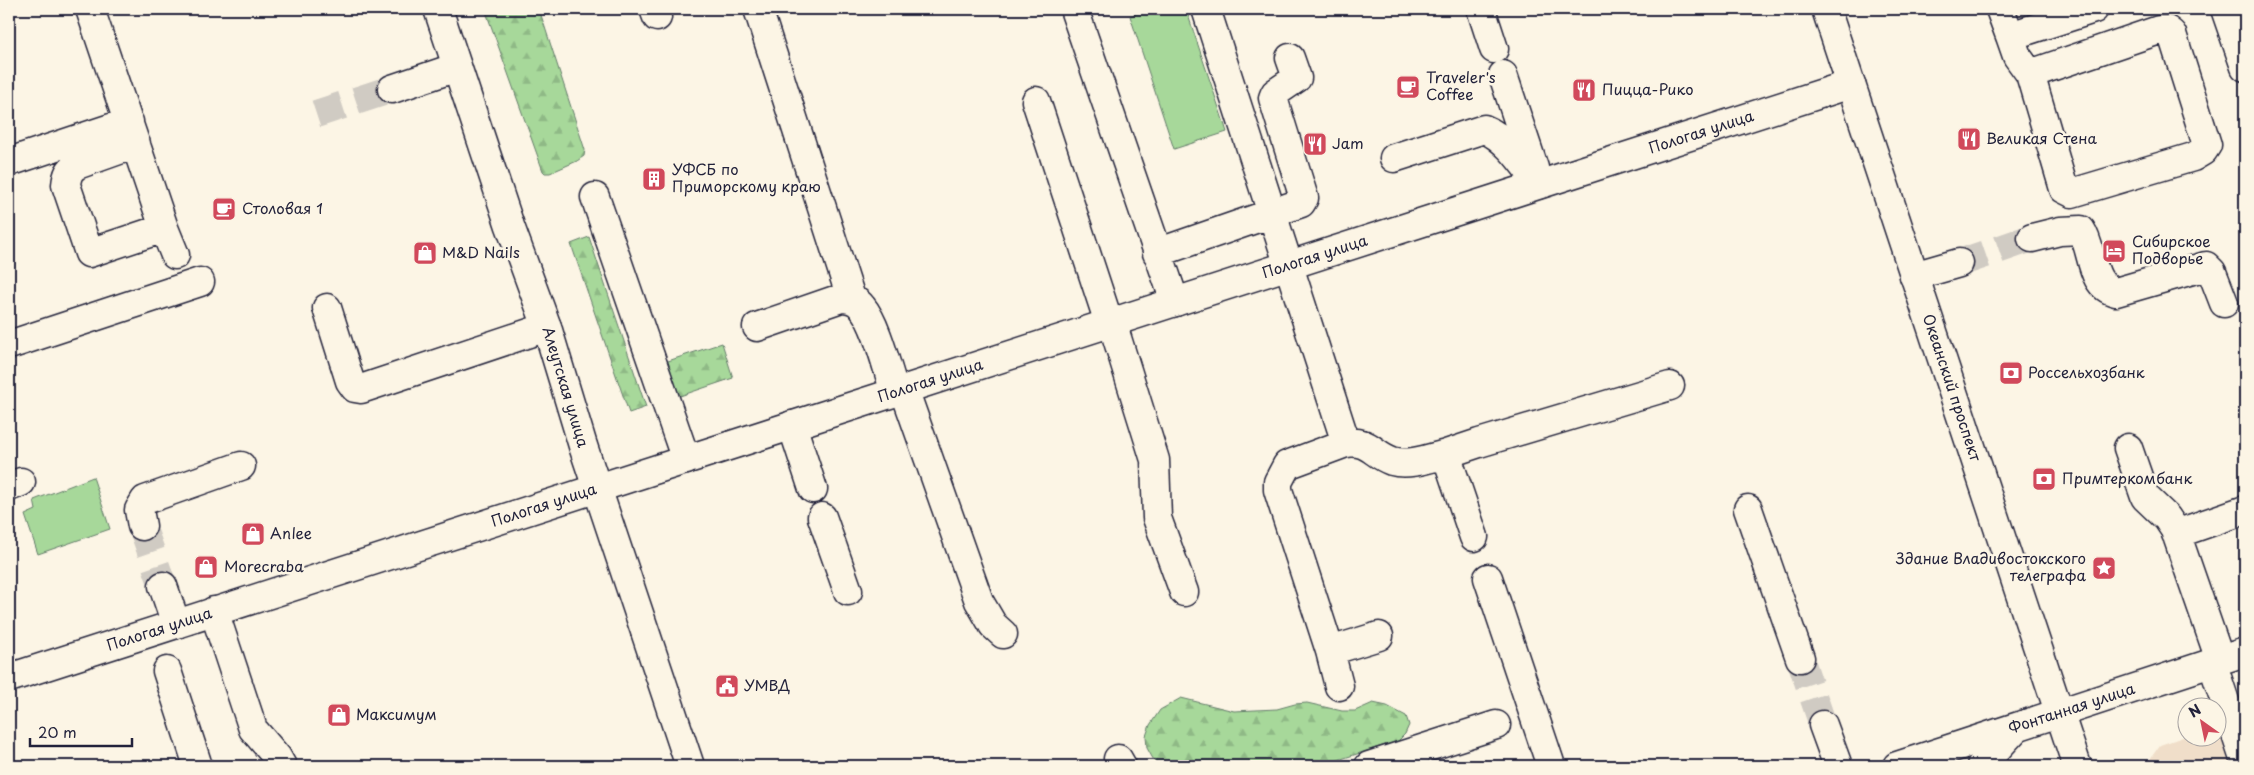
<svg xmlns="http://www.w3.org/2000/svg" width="2254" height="775" font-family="'Playpen Sans',sans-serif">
	<defs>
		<pattern id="forest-firs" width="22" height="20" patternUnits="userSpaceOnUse" patternTransform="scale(1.25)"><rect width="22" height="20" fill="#a7d89a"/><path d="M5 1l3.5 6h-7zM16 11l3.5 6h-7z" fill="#8fb986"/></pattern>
	</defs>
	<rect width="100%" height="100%" fill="#fcf5e5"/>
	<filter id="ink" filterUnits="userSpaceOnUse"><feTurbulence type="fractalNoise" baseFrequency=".02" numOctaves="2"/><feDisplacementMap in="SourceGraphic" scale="10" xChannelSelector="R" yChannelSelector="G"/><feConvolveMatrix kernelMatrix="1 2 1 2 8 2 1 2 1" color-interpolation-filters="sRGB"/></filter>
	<g filter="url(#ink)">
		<!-- built -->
		<path fill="#f0dec9" d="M 2245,716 L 2245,766 L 2145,766 L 2160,745 L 2186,736 L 2216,738 L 2217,726 Z"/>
		<!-- forest -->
		<path fill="url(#forest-firs)" stroke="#647d6a" d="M 485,9 L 539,9 L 585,150 L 584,156 L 577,161 L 550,173 L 545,173 L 543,171 Z
			M 589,237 L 646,407 L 629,413 L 571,244 Z
			M 722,343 L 733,378 L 677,397 L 665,362 Z
			M 1181,698 L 1234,711 L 1277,709 L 1295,704 L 1307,703 L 1342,711 L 1355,711 L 1373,703 L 1387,706 L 1406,716 L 1409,725 L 1405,734 L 1398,741 L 1319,766 L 1157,766 L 1147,748 L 1146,736 L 1150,725 L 1160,710 Z"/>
		<!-- green -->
		<path fill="#a7d89a" stroke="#647d6a" d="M 1149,9 L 1186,9 L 1227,132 L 1174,149 L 1130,16 Z
			M 93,477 L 110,529 L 38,554 L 25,515 L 36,510 L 34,500 Z"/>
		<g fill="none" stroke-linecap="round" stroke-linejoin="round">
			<!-- minor-tunnel -->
			<path stroke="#d0cbc3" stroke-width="28" stroke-dasharray="28 14" stroke-linecap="butt" d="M 316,114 L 392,89
				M 1959,263 L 2032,238
				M 142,526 L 163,586
				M 1800,658 L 1823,725"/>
			<!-- minor casing -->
			<g stroke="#22223b" stroke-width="31">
				<path id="minor" d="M 90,9 L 164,228 L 175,255
					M 654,9 L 657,17
					M 758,9 L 851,298
					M 1074,9 L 1175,302
					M 1206,9 L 1346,443 C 1370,440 1372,454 1392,461 C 1409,466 1430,458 1446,454 L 1474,537
					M 1481,9 L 1494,49
					M 2000,9 L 2010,36
					M 2225,9 L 2245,67
					M 2030,74 L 2159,30 L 2167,30 L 2172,34 L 2207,145 L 2203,151 L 2193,157 L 2072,193 L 2064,189 L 2030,74 L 2017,56 L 2010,36 L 2094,9
					M 1503,75 L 1534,168
					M 392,89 L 457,67
					M 1036,101 L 1109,323
					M 136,144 L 77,165 C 69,170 67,175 66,185 L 89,253 L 164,228
					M 1394,158 L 1484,129 C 1507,138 1524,165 1539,184
					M 9,162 L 129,122
					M 595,197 L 686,460
					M 2032,238 L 2060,231 L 2081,230 C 2094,249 2089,286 2116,292 L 2206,266 L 2212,272 L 2224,303
					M 1157,253 L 1301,203 L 1304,198 L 1273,98 L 1275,93 L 1297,78 L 1290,58
					M 1914,276 L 1959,263
					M 327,308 L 350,381 L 355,388 L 361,389 L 547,327
					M 1112,322 L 1155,460 L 1157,518 L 1184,592
					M 757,327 L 841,298 C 849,298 857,300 862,307 C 877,325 887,369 895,392
					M 9,345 L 200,282
					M 904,389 L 979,601 L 993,625 L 1003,634
					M 792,425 L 813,489
					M 1346,443 L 1287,465 L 1278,482 L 1278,490 L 1330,651 L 1379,636
					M 2128,448 L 2145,497 L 2167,518 L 2175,530 L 2220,660
					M 1446,454 L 1479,443 L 1670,386
					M 9,487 L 21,482
					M 1748,509 L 1800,658
					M 822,517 L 848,591
					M 142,526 L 139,510 L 145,500 L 241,466
					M 2176,534 L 2245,510
					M 1488,578 L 1551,766
					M 163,586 L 176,624
					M 214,611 L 253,729 L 277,757 L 282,766
					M 1330,651 L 1339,686
					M 2212,662 L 2245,762
					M 167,671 L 198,766
					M 1823,725 L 1838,766
					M 1118,759 L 1122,766
					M 1369,766 L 1496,725
					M 1981,766 L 2016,728"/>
			</g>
			<!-- major casing -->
			<g stroke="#22223b" stroke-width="31">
				<g id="major">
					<path id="s1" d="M 438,9 L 510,226 L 547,327 L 583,446 L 690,766"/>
					<path id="s2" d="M 1826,9 L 2077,766"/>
					<path id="s3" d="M 9,678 L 1851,84"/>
					<path id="s4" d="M 1897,766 L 2245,652"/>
				</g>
			</g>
			<!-- minor -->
			<use href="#minor" stroke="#fcf5e5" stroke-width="28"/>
			<!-- major -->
			<use href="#major" stroke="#fcf5e5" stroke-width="28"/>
		</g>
	</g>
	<!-- icons -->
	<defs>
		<g id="cafe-square" transform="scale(1.25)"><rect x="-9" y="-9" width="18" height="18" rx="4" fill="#d1495b" stroke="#fcf5e5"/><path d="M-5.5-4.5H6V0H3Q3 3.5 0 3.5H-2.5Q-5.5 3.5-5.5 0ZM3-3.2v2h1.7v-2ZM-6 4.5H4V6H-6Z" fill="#fff"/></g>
		<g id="restaurant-square" transform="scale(1.25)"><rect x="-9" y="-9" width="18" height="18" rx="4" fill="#d1495b" stroke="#fcf5e5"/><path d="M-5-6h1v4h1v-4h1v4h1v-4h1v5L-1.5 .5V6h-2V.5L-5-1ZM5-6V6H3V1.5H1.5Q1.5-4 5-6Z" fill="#fff"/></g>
		<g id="building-square" transform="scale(1.25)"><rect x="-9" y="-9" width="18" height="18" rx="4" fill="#d1495b" stroke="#fcf5e5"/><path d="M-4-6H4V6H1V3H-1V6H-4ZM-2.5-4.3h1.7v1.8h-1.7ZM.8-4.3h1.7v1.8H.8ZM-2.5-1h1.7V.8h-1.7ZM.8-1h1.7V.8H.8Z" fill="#fff"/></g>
		<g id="hotel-square" transform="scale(1.25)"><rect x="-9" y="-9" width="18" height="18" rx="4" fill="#d1495b" stroke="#fcf5e5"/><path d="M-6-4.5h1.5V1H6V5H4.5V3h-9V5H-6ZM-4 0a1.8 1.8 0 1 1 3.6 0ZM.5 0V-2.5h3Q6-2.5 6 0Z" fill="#fff"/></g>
		<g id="shop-square" transform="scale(1.25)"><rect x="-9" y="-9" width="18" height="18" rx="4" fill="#d1495b" stroke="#fcf5e5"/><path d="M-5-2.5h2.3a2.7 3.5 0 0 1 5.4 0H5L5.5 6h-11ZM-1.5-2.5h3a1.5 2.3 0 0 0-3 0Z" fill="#fff"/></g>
		<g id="bank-square" transform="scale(1.25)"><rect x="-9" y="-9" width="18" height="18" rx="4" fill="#d1495b" stroke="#fcf5e5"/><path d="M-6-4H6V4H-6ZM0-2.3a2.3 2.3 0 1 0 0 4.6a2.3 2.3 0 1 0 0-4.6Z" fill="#fff"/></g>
		<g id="sight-square" transform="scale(1.25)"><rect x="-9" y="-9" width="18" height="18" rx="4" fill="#d1495b" stroke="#fcf5e5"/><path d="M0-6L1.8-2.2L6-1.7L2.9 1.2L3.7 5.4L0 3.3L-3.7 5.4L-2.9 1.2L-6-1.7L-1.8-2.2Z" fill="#fff"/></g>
		<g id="civic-square" transform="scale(1.25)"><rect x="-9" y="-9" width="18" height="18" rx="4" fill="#d1495b" stroke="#fcf5e5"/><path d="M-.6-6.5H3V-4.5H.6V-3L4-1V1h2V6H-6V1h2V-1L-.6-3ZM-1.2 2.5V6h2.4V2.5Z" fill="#fff"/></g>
	</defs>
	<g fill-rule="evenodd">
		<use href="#cafe-square" x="1408" y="87"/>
		<use href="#restaurant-square" x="1584" y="90"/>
		<use href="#restaurant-square" x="1969" y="139"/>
		<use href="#restaurant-square" x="1315" y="144"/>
		<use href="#building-square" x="654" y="179"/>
		<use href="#cafe-square" x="224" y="209"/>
		<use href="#hotel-square" x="2114" y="251"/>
		<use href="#shop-square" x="425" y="253"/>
		<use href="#bank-square" x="2011" y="373"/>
		<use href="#bank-square" x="2044" y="479"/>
		<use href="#shop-square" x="253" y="534"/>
		<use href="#shop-square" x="206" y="567"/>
		<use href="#sight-square" x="2104" y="568"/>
		<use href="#civic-square" x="727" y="686"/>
		<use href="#shop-square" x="339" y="715"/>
	</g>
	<g text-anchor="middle" stroke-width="5" stroke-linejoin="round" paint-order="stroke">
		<!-- poi labels -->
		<g font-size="15" fill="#22223b" stroke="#fcf5e5" text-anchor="start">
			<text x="1426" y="83">Traveler's<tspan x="1426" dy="17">Coffee</tspan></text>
			<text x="1602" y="95">Пицца-Рико</text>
			<text x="1986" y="144">Великая Стена</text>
			<text x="1332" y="149">Jam</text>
			<text x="672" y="175">УФСБ по<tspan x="672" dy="17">Приморскому краю</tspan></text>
			<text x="242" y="214">Столовая 1</text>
			<text x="2132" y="247">Сибирское<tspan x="2132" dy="17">Подворье</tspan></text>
			<text x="442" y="258">M&amp;D Nails</text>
			<text x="2028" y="378">Россельхозбанк</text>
			<text x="2062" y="484">Примтеркомбанк</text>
			<text x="270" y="539">Anlee</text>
			<text x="2086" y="564" text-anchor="end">Здание Владивостокского<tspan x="2086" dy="17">телеграфа</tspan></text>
			<text x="224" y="572">Morecraba</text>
			<text x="744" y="691">УМВД</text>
			<text x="356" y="720">Максимум</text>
		</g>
		<!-- street labels -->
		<g font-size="15" fill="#22223b" stroke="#fcf5e5">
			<text dy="5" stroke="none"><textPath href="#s3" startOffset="1778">Пологая улица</textPath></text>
			<text dy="5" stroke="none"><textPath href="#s3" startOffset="1372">Пологая улица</textPath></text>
			<text dy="5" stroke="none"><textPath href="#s3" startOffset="968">Пологая улица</textPath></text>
			<text dy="5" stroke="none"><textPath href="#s1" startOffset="399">Алеутская улица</textPath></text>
			<text dy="5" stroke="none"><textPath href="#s2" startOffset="399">Океанский проспект</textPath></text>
			<text dy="5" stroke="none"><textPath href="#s3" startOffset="562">Пологая улица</textPath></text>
			<text dy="5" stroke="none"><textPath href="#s3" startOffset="158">Пологая улица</textPath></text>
			<text dy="5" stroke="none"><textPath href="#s4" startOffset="184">Фонтанная улица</textPath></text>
		</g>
	</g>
	<!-- margin -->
	<rect width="2254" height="775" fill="none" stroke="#fcf5e5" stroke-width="30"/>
	<rect x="15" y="15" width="2224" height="745" fill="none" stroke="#22223b" stroke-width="2" filter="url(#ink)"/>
	<!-- north arrow -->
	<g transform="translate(2202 722) rotate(327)"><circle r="24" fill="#fcf5e5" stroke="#a5a1a1"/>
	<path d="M0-4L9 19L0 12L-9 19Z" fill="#d1495b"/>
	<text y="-8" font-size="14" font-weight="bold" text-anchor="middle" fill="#22223b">N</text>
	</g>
	<!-- scale -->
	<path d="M30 738v8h102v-8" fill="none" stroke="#22223b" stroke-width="2.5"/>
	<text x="38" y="738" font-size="15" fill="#22223b" stroke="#fcf5e5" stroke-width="4" paint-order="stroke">20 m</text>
</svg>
